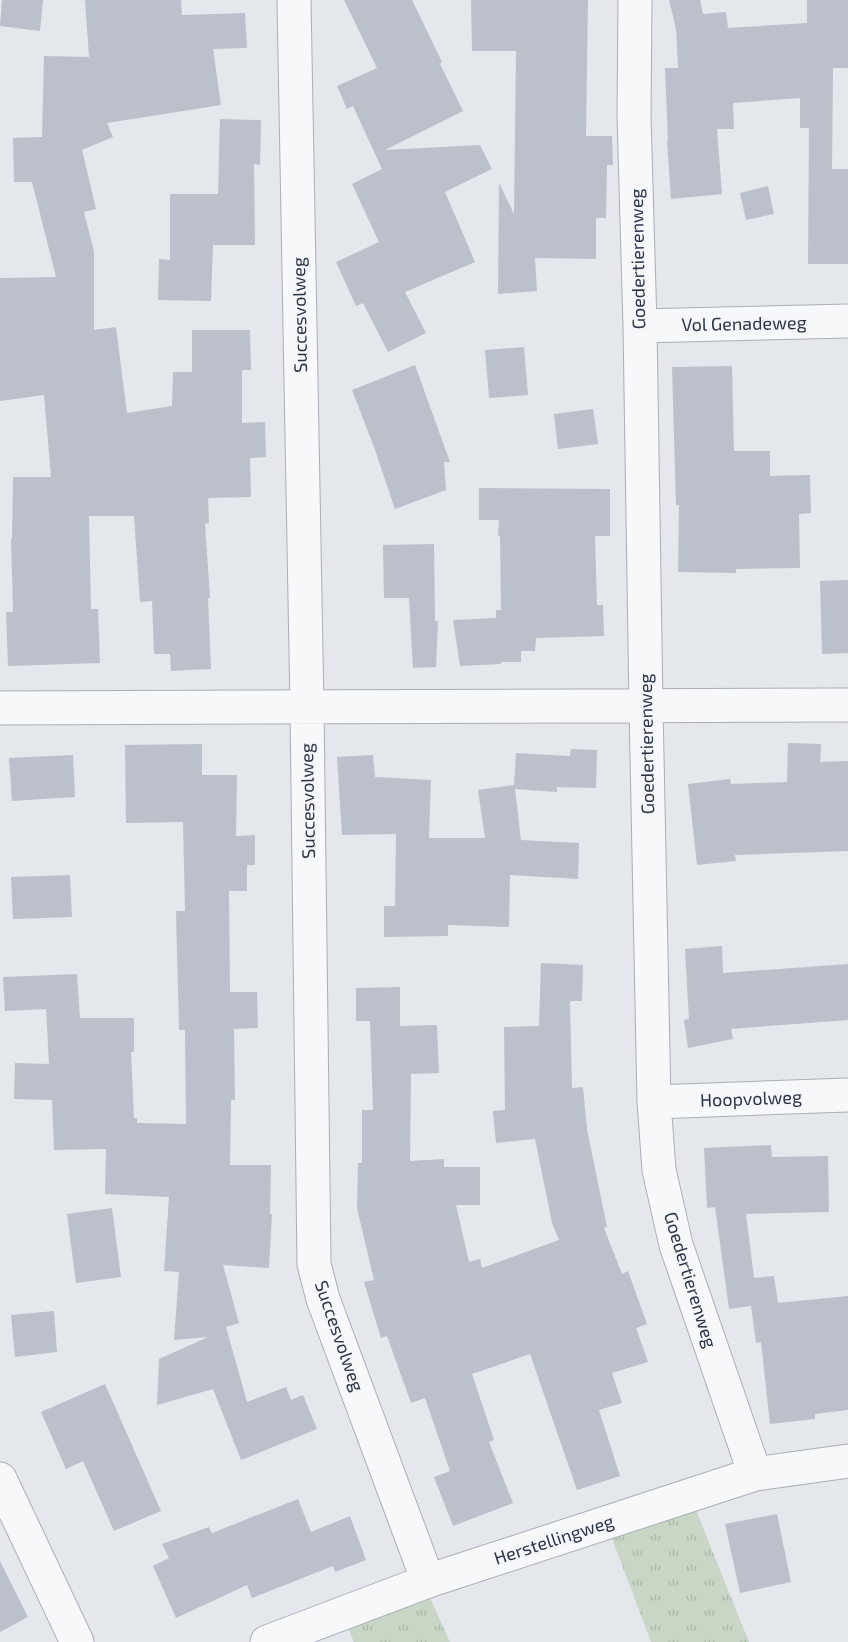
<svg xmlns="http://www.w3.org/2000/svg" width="848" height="1642" font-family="'Exo 2',sans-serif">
	<defs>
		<pattern id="grass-tufts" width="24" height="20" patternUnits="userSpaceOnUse" patternTransform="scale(1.5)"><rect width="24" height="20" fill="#c9d6c5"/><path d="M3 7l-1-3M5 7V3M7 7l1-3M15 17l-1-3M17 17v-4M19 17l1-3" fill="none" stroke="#adb8ab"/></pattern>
	</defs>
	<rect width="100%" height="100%" fill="#e4e7ec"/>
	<!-- grass -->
	<path fill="url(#grass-tufts)" d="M 696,1510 L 749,1642 L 651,1642 L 611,1536 Z
		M 427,1591 L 450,1642 L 354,1642 L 344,1619 Z"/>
	<!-- building -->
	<path fill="#bbc0ca" d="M 2,0 L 43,0 L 40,31 L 0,26 Z
		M 85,0 L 181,0 L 182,15 L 245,13 L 247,48 L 213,49 L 221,105 L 107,123 L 113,137 L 82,150 L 96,209 L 84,212 L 94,251 L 94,330 L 116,327 L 127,413 L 172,406 L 173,372 L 192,372 L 192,330 L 250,330 L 251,370 L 242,370 L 242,423 L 265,422 L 266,457 L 250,458 L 251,497 L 208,498 L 209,523 L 205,524 L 210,598 L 208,598 L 211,669 L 171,671 L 170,654 L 154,654 L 152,601 L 140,602 L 134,516 L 89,516 L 91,609 L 98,609 L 100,663 L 8,666 L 6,612 L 13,612 L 11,539 L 12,539 L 13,477 L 51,477 L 44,395 L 0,401 L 0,278 L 56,277 L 32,182 L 14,182 L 13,138 L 42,137 L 44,56 L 89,57 Z
		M 344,0 L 412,0 L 442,62 L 440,64 L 463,111 L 385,150 L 480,145 L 492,169 L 445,192 L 475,262 L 405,292 L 426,333 L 388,352 L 363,303 L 356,306 L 336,262 L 379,242 L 352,184 L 382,169 L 353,106 L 347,109 L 337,86 L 377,68 Z
		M 471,0 L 588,0 L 586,136 L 612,136 L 613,165 L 607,165 L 606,218 L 596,218 L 596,259 L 535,258 L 537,291 L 498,294 L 499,183 L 514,214 L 516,51 L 472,51 Z
		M 669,0 L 700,0 L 703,14 L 726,12 L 728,28 L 807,23 L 807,0 L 848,0 L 848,68 L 833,68 L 832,169 L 848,169 L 848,264 L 808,264 L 809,128 L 800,128 L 800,98 L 733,103 L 734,129 L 717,129 L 722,194 L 671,199 L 667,141 L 668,140 L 665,68 L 678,68 L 676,29 Z
		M 220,119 L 261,120 L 260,165 L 254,164 L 255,245 L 213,245 L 211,301 L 158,300 L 159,259 L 170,260 L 170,194 L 218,194 Z
		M 768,186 L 774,214 L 746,220 L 740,193 Z
		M 524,347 L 528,395 L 489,398 L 485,350 Z
		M 415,365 L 450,462 L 444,462 L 446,490 L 395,509 L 374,447 L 352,390 Z
		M 732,366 L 734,451 L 770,451 L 770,476 L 810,475 L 811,513 L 799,514 L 800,568 L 736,569 L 736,573 L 678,572 L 679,505 L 676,505 L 672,367 Z
		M 593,409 L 598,444 L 558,449 L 554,414 Z
		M 479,488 L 610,489 L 610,536 L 595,536 L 597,605 L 603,605 L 604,636 L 536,638 L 535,651 L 521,651 L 521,662 L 501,662 L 501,664 L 460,666 L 453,620 L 496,618 L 496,610 L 501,610 L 500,536 L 498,536 L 499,520 L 479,520 Z
		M 434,544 L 435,621 L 438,621 L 436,667 L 413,668 L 409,598 L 384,598 L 383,545 Z
		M 848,580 L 848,653 L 822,654 L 820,581 Z
		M 788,743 L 821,744 L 820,762 L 848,761 L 848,851 L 735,855 L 736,861 L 697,865 L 688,784 L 730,779 L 731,784 L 787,782 Z
		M 202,744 L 202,775 L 237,775 L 236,836 L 255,835 L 255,865 L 247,865 L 247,891 L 229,891 L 230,992 L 257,992 L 258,1028 L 234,1029 L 235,1100 L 231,1100 L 230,1165 L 271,1165 L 270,1214 L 272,1214 L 269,1268 L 223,1265 L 239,1323 L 226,1327 L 247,1402 L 286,1387 L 291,1400 L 303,1395 L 317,1429 L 241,1460 L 213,1389 L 157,1405 L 159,1359 L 208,1337 L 174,1340 L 179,1272 L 164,1271 L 169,1197 L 105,1194 L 106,1149 L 54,1150 L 52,1100 L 14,1099 L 15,1063 L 49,1064 L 46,1009 L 5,1011 L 3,977 L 77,974 L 80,1018 L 134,1018 L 134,1052 L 131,1052 L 134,1118 L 137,1118 L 137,1123 L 186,1124 L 185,1030 L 179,1030 L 176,911 L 185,911 L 183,822 L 126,823 L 125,745 Z
		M 571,749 L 597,750 L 596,788 L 557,787 L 557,792 L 515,789 L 521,840 L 579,843 L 578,879 L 510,875 L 509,927 L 448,925 L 448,936 L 384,937 L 384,906 L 395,906 L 396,834 L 342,835 L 337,757 L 373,755 L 375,777 L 431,780 L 429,838 L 485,838 L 478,790 L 514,785 L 516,753 L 570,756 Z
		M 73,755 L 75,797 L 12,801 L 9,758 Z
		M 70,875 L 72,917 L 13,919 L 11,877 Z
		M 722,946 L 723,973 L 848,964 L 848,1020 L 731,1029 L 733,1039 L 688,1048 L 684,1020 L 689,1019 L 685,949 Z
		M 541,963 L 583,965 L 582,1001 L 570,1001 L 572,1088 L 583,1087 L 587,1129 L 607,1227 L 604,1228 L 622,1274 L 628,1271 L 647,1324 L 636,1328 L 648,1362 L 612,1373 L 622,1403 L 599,1410 L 620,1476 L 577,1490 L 530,1354 L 472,1374 L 494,1440 L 489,1442 L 513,1503 L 453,1526 L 434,1477 L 450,1471 L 425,1398 L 411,1403 L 387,1336 L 381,1338 L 364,1282 L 374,1280 L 357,1208 L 358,1163 L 362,1163 L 362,1110 L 373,1110 L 370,1021 L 356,1021 L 356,988 L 400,987 L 400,1026 L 437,1025 L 439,1073 L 411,1074 L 410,1161 L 444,1159 L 444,1167 L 480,1167 L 480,1205 L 456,1205 L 469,1262 L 480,1259 L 482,1268 L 559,1240 L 552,1223 L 535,1139 L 496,1143 L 493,1111 L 505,1110 L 504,1027 L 539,1026 Z
		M 771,1145 L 772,1157 L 828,1156 L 829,1212 L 746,1214 L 754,1278 L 774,1276 L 778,1303 L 848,1296 L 848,1410 L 815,1414 L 815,1419 L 770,1424 L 761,1342 L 756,1343 L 751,1306 L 729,1309 L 715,1207 L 707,1208 L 704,1148 Z
		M 112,1208 L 121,1277 L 76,1283 L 67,1214 Z
		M 54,1311 L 57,1352 L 15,1357 L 11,1315 Z
		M 105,1384 L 161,1511 L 114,1531 L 83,1461 L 66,1469 L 41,1412 Z
		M 298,1499 L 311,1532 L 350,1516 L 366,1560 L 335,1572 L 333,1566 L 252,1598 L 247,1585 L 176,1618 L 153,1566 L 169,1558 L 162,1544 L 209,1527 L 212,1533 Z
		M 777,1514 L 791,1582 L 740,1593 L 725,1524 Z
		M 0,1561 L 28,1617 L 0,1632 Z"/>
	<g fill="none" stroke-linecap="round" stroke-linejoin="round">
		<!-- minor casing -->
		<g stroke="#a9aeb7" stroke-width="35">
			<path id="minor" d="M 294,0 L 307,707 L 314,1264 L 323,1299 L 428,1581
				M 635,0 L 634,116 L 640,326 L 646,706 L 654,1102 L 659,1170 L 676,1245 L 755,1474
				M 640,326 L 848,321
				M 0,708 L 848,705
				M 654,1102 L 848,1095
				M 0,1479 L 77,1642
				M 267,1642 L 428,1581 L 755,1474 L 848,1461"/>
		</g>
		<!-- minor -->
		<use href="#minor" stroke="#f7f8fa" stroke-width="33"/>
	</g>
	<g text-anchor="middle" stroke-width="4.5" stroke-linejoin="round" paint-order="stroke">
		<!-- street labels -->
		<g font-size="18" fill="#2b3445" stroke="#f4f6f9">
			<text transform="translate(638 259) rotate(-91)" y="6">Goedertierenweg</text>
			<text transform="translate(300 315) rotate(-91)" y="6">Succesvolweg</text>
			<text transform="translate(744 324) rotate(-1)" y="6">Vol Genadeweg</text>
			<text transform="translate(647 744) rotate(-91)" y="6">Goedertierenweg</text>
			<text transform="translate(308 801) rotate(-91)" y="6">Succesvolweg</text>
			<text transform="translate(751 1099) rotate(-2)" y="6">Hoopvolweg</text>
			<text transform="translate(690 1280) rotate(73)" y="6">Goedertierenweg</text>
			<text transform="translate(339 1336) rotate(71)" y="6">Succesvolweg</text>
			<text transform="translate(554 1540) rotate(-18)" y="6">Herstellingweg</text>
		</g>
	</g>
</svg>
